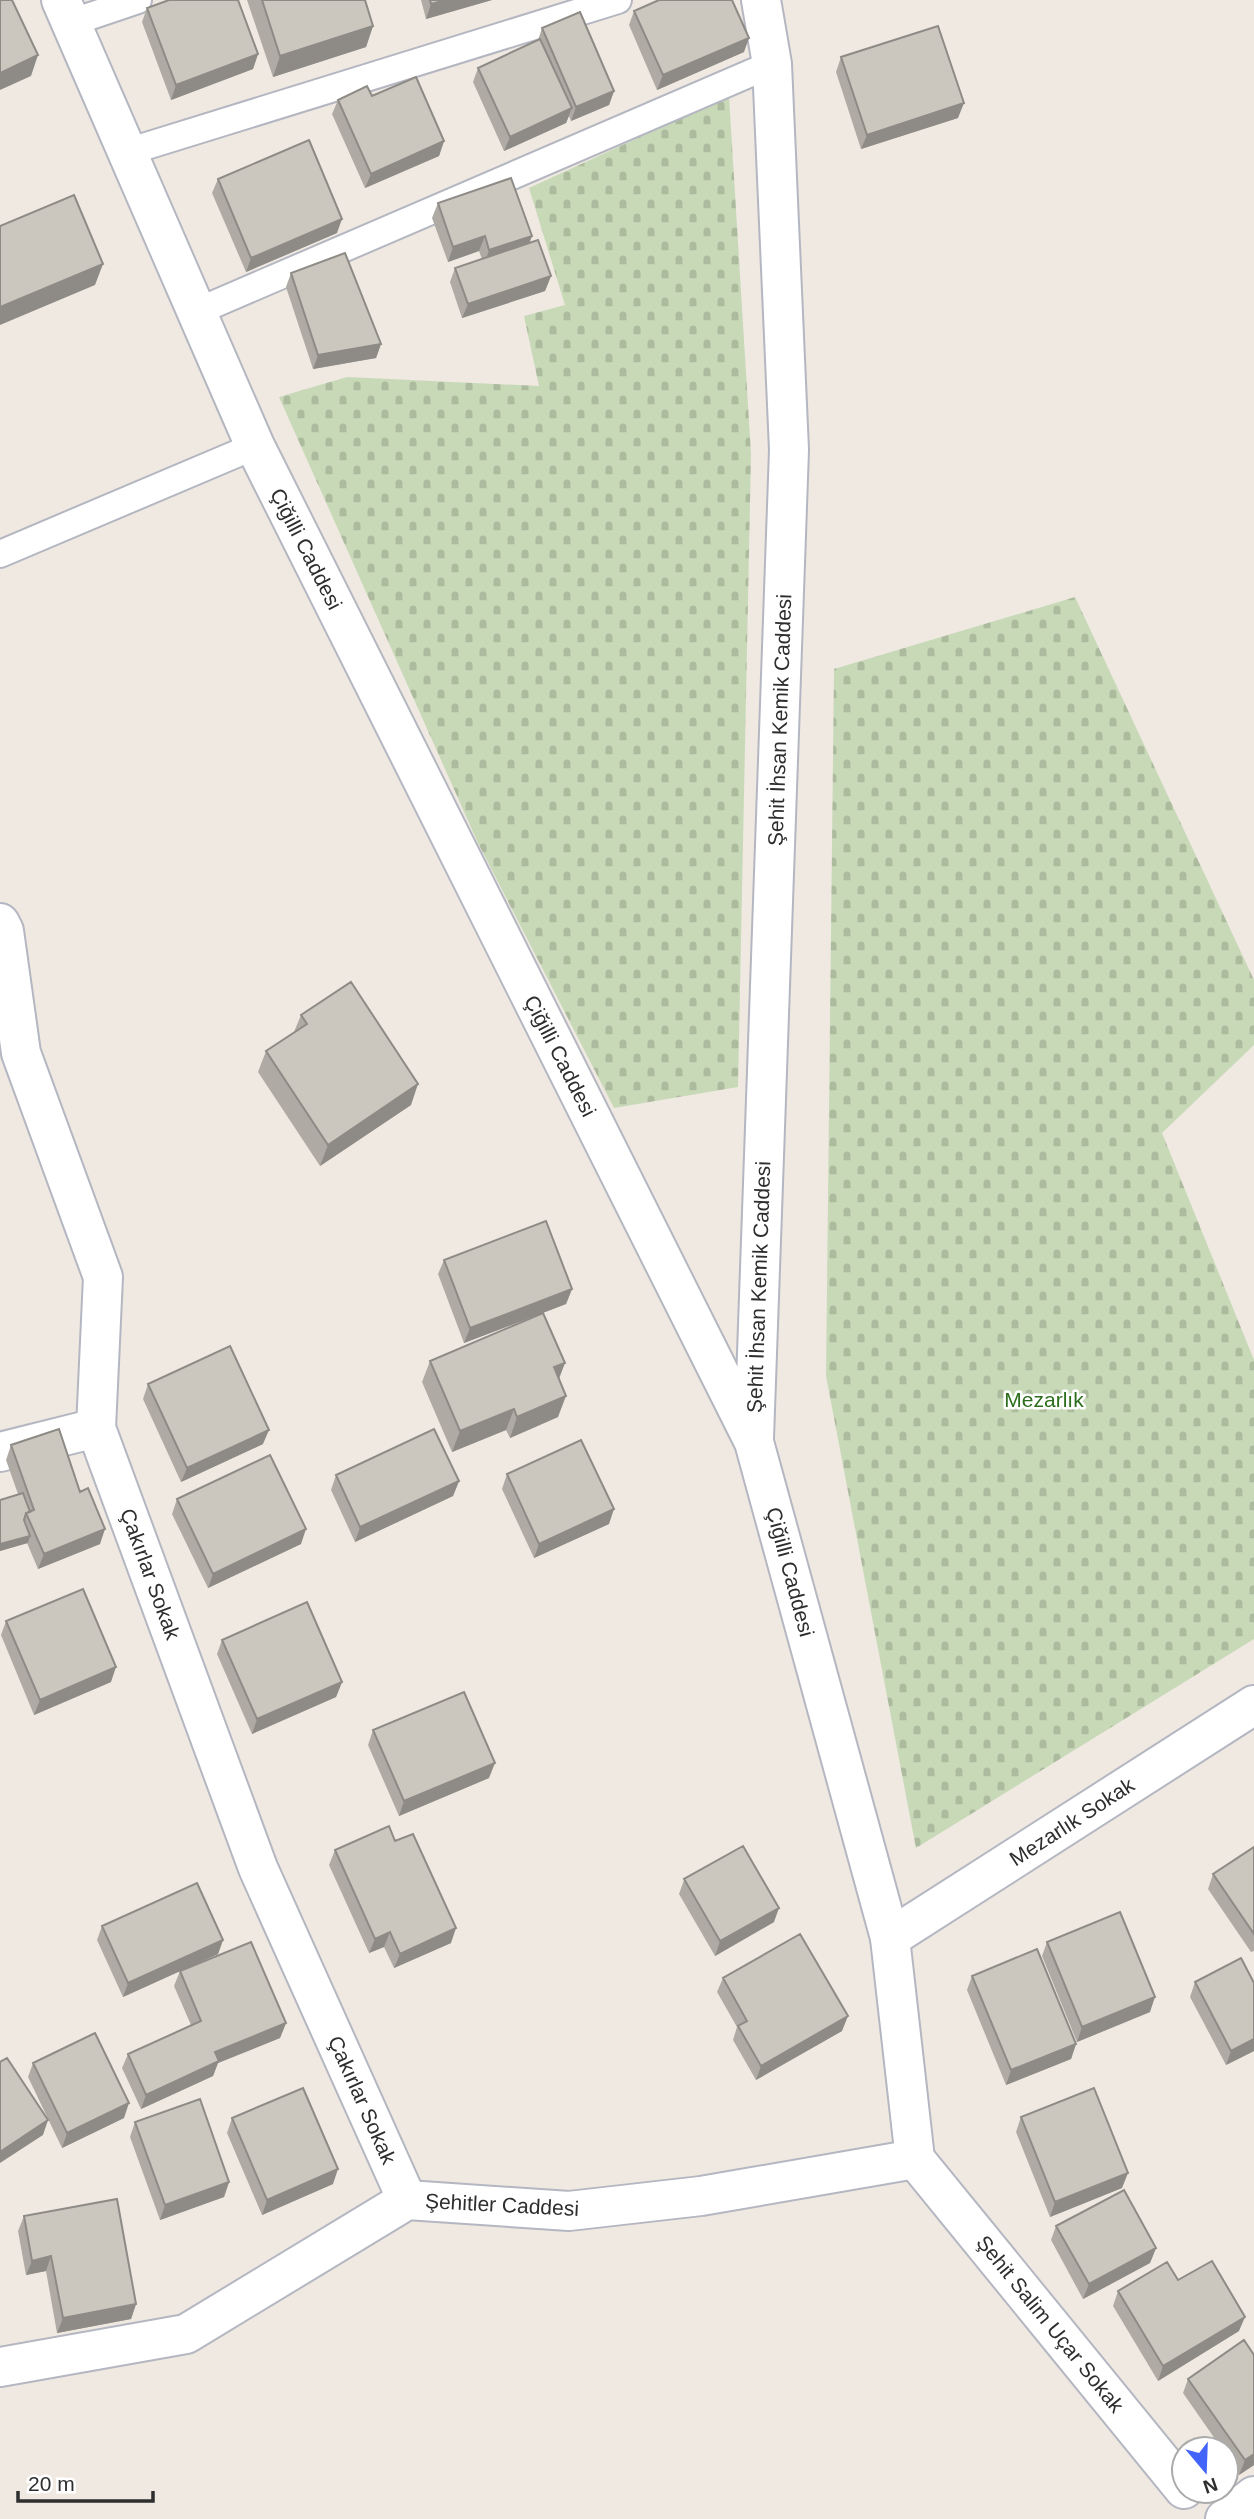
<svg xmlns="http://www.w3.org/2000/svg" width="1254" height="2519" font-family="Helvetica,sans-serif">
	<defs>
		<pattern id="cemetery-stones" width="16" height="16" patternUnits="userSpaceOnUse" patternTransform="scale(1.75)"><rect width="16" height="16" fill="#c8d9b8"/><path d="M2 7V4a2 2 0 0 1 4 0v3zM10 15v-3a2 2 0 0 1 4 0v3z" fill="#acbb9e"/></pattern>
	</defs>
	<rect width="100%" height="100%" fill="#efe9e1"/>
	<!-- cemetery -->
	<path fill="url(#cemetery-stones)" d="M 729,96 L 751,454 L 738,1087 L 614,1108 L 478,843 L 279,397 L 347,377 L 539,386 L 524,316 L 565,305 L 529,188 Z
		M 1075,597 L 1254,980 L 1254,1045 L 1162,1133 L 1254,1360 L 1254,1639 L 916,1848 L 826,1376 L 834,669 Z"/>
	<g fill="none" stroke-linecap="round" stroke-linejoin="round">
		<!-- lane casing -->
		<g stroke="#b4b7c1" stroke-width="30">
			<path id="lane" d="M 70,23 L 138,0
				M 127,152 L 618,0
				M 196,312 L 772,64
				M 0,554 L 255,446"/>
		</g>
		<!-- street casing -->
		<g stroke="#b4b7c1" stroke-width="42">
			<path id="street" d="M 0,923 L 4,931 L 21,1053 L 103,1277 L 96,1428 L 258,1868 L 407,2200
				M 0,1452 L 96,1428
				M 890,1938 L 1254,1705
				M 915,2159 L 1184,2489
				M 1225,2519 L 1254,2496"/>
		</g>
		<!-- secondary casing -->
		<g stroke="#b4b7c1" stroke-width="42">
			<path id="secondary" d="M 754,1438 L 789,450 L 772,64 L 761,0
				M 0,2367 L 186,2334 L 407,2200 L 569,2211 L 701,2196 L 915,2159 L 890,1938 L 754,1442 L 255,446 L 61,0"/>
		</g>
		<!-- lane -->
		<use href="#lane" stroke="#fff" stroke-width="26"/>
		<!-- street -->
		<use href="#street" stroke="#fff" stroke-width="38"/>
		<!-- secondary -->
		<use href="#secondary" stroke="#fff" stroke-width="38"/>
	</g>
	<!-- wall -->
	<path fill="#afaba4" d="M 247,0 L 365,0 L 373,26 L 366,47 L 273,77 Z
		M 421,0 L 492,0 L 426,19 Z
		M 147,8 L 258,54 L 253,69 L 171,100 L 142,22 Z
		M 634,11 L 744,52 L 657,90 L 629,25 Z
		M 542,28 L 614,91 L 609,105 L 571,121 L 569,116 L 566,123 L 504,151 L 473,82 L 478,68 L 538,40 Z
		M 841,57 L 958,118 L 861,149 L 836,72 Z
		M 372,96 L 444,141 L 439,156 L 365,188 L 332,114 L 338,100 Z
		M 218,179 L 337,233 L 246,272 L 212,193 Z
		M 438,203 L 529,243 L 551,276 L 545,291 L 462,318 L 450,282 L 455,268 L 482,259 L 479,251 L 448,262 L 432,218 Z
		M 291,273 L 381,344 L 376,358 L 313,369 L 286,287 Z
		M 301,1015 L 411,1105 L 320,1166 L 258,1072 L 266,1051 L 294,1032 Z
		M 444,1260 L 572,1289 L 566,1304 L 464,1343 L 438,1274 Z
		M 430,1361 L 559,1379 L 558,1417 L 510,1438 L 506,1430 L 452,1452 L 422,1382 Z
		M 148,1384 L 263,1444 L 181,1482 L 143,1399 Z
		M 11,1445 L 80,1492 L 100,1544 L 38,1569 L 27,1543 L 0,1551 L 0,1500 L 18,1494 L 6,1460 Z
		M 507,1474 L 609,1524 L 534,1558 L 502,1489 Z
		M 336,1475 L 459,1481 L 453,1496 L 355,1542 L 331,1490 Z
		M 177,1499 L 301,1544 L 208,1588 L 172,1514 Z
		M 6,1621 L 111,1682 L 34,1715 L 1,1635 Z
		M 222,1640 L 342,1682 L 336,1697 L 252,1734 L 217,1654 Z
		M 373,1730 L 489,1778 L 399,1816 L 368,1745 Z
		M 395,1841 L 451,1943 L 394,1968 L 384,1947 L 369,1953 L 329,1865 L 335,1850 Z
		M 1254,1847 L 1254,1951 L 1251,1952 L 1208,1889 L 1213,1874 Z
		M 684,1880 L 774,1922 L 715,1956 L 679,1894 Z
		M 102,1926 L 223,1940 L 218,1954 L 186,1968 L 286,2023 L 280,2038 L 218,2063 L 213,2076 L 141,2109 L 122,2068 L 128,2054 L 191,2025 L 174,1986 L 180,1971 L 123,1997 L 97,1940 Z
		M 1047,1942 L 1150,2012 L 1077,2042 L 1042,1956 Z
		M 972,1976 L 1076,2044 L 1071,2059 L 1006,2085 L 967,1990 Z
		M 723,1978 L 842,2031 L 756,2080 L 733,2040 L 737,2027 L 717,1992 Z
		M 1195,1982 L 1254,2051 L 1226,2065 L 1190,1997 Z
		M 33,2063 L 124,2118 L 62,2148 L 28,2077 Z
		M 1021,2117 L 1122,2188 L 1050,2217 L 1016,2132 Z
		M 232,2118 L 333,2184 L 262,2215 L 227,2133 Z
		M 135,2122 L 229,2182 L 224,2197 L 160,2220 L 130,2137 Z
		M 24,2216 L 136,2304 L 131,2319 L 57,2333 L 46,2271 L 26,2275 L 18,2231 Z
		M 1056,2226 L 1156,2248 L 1150,2263 L 1083,2299 L 1051,2240 Z
		M 1178,2280 L 1239,2331 L 1158,2381 L 1113,2306 L 1118,2291 Z
		M 1188,2379 L 1254,2465 L 1239,2475 L 1226,2455 L 1226,2449 L 1222,2449 L 1183,2393 Z"/>
	<!-- shaded-wall -->
	<path fill="#8e8b86" d="M 446,0 L 492,0 L 426,19 L 431,4 Z
		M 373,26 L 366,47 L 273,77 L 280,56 Z
		M 749,38 L 744,52 L 657,90 L 663,75 Z
		M 258,54 L 253,69 L 171,100 L 176,85 Z
		M 38,55 L 31,76 L 0,90 L 0,73 Z
		M 614,91 L 609,105 L 571,121 L 576,107 Z
		M 964,103 L 958,118 L 861,149 L 867,135 Z
		M 572,108 L 566,123 L 504,151 L 510,137 Z
		M 444,141 L 439,156 L 365,188 L 371,174 Z
		M 342,219 L 337,233 L 246,272 L 251,258 Z
		M 485,236 L 479,251 L 448,262 L 453,247 Z
		M 532,236 L 527,250 L 484,265 L 489,250 Z
		M 103,264 L 95,285 L 0,325 L 0,307 Z
		M 551,276 L 545,291 L 462,318 L 468,304 Z
		M 381,344 L 376,358 L 313,369 L 318,355 Z
		M 418,1084 L 411,1105 L 320,1166 L 328,1145 Z
		M 572,1289 L 566,1304 L 464,1343 L 470,1328 Z
		M 565,1363 L 557,1384 L 554,1367 Z
		M 566,1396 L 558,1417 L 510,1438 L 517,1417 Z
		M 514,1409 L 506,1430 L 452,1452 L 460,1431 Z
		M 269,1430 L 263,1444 L 181,1482 L 187,1468 Z
		M 459,1481 L 453,1496 L 355,1542 L 360,1527 Z
		M 614,1509 L 609,1524 L 534,1558 L 539,1544 Z
		M 105,1529 L 100,1544 L 38,1569 L 44,1554 Z
		M 306,1529 L 301,1544 L 208,1588 L 213,1574 Z
		M 30,1536 L 28,1543 L 0,1551 L 0,1544 Z
		M 116,1667 L 111,1682 L 34,1715 L 40,1700 Z
		M 342,1682 L 336,1697 L 252,1734 L 257,1719 Z
		M 495,1763 L 489,1778 L 399,1816 L 404,1801 Z
		M 779,1908 L 774,1922 L 715,1956 L 720,1941 Z
		M 456,1928 L 451,1943 L 394,1968 L 400,1954 Z
		M 390,1932 L 384,1947 L 369,1953 L 375,1939 Z
		M 223,1940 L 218,1954 L 123,1997 L 128,1983 Z
		M 1155,1997 L 1150,2012 L 1077,2042 L 1082,2027 Z
		M 848,2016 L 842,2031 L 756,2080 L 761,2066 Z
		M 286,2023 L 280,2038 L 218,2063 L 213,2076 L 141,2109 L 146,2095 L 215,2052 Z
		M 1254,2039 L 1254,2051 L 1226,2065 L 1231,2051 Z
		M 1076,2044 L 1071,2059 L 1006,2085 L 1011,2070 Z
		M 129,2103 L 124,2118 L 62,2148 L 67,2133 Z
		M 48,2120 L 43,2135 L 0,2163 L 0,2152 Z
		M 338,2169 L 333,2184 L 262,2215 L 267,2200 Z
		M 1128,2173 L 1122,2188 L 1050,2217 L 1055,2202 Z
		M 229,2182 L 224,2197 L 160,2220 L 165,2205 Z
		M 1156,2248 L 1150,2263 L 1083,2299 L 1089,2284 Z
		M 51,2256 L 46,2271 L 26,2275 L 32,2261 Z
		M 136,2304 L 131,2319 L 57,2333 L 63,2318 Z
		M 1245,2317 L 1239,2331 L 1158,2381 L 1163,2366 Z
		M 1254,2454 L 1254,2465 L 1239,2475 L 1245,2460 Z"/>
	<!-- building -->
	<path fill="#cbc7bf" stroke="#8e8b86" stroke-width="2" d="M 0,0 L 12,0 L 38,55 L 0,73 Z
		M 169,0 L 238,0 L 258,54 L 176,85 L 147,8 Z
		M 262,0 L 365,0 L 373,26 L 280,56 Z
		M 430,0 L 446,0 L 431,4 Z
		M 659,0 L 732,0 L 749,38 L 663,75 L 634,11 Z
		M 580,12 L 614,91 L 576,107 L 542,28 Z
		M 938,26 L 964,103 L 867,135 L 841,57 Z
		M 540,39 L 572,108 L 510,137 L 478,68 Z
		M 416,77 L 444,141 L 371,174 L 338,100 L 367,86 L 372,96 Z
		M 309,140 L 342,219 L 251,258 L 218,179 Z
		M 511,178 L 532,236 L 489,250 L 485,236 L 453,247 L 438,203 Z
		M 74,195 L 103,264 L 0,307 L 0,226 Z
		M 538,240 L 551,276 L 468,304 L 455,268 Z
		M 345,253 L 381,344 L 318,355 L 291,273 Z
		M 351,982 L 418,1084 L 328,1145 L 266,1051 L 307,1024 L 301,1015 Z
		M 546,1221 L 572,1289 L 470,1328 L 444,1260 Z
		M 543,1313 L 565,1363 L 554,1367 L 566,1396 L 517,1417 L 514,1409 L 460,1431 L 430,1361 Z
		M 230,1346 L 269,1430 L 187,1468 L 148,1384 Z
		M 59,1429 L 80,1492 L 88,1488 L 105,1529 L 44,1554 L 26,1513 L 34,1510 L 11,1445 Z
		M 434,1429 L 459,1481 L 360,1527 L 336,1475 Z
		M 581,1440 L 614,1509 L 539,1544 L 507,1474 Z
		M 270,1455 L 306,1529 L 213,1574 L 177,1499 Z
		M 23,1493 L 30,1512 L 26,1513 L 24,1520 L 30,1536 L 0,1544 L 0,1500 Z
		M 83,1589 L 116,1667 L 40,1700 L 6,1621 Z
		M 307,1602 L 342,1682 L 257,1719 L 222,1640 Z
		M 464,1692 L 495,1763 L 404,1801 L 373,1730 Z
		M 389,1826 L 395,1841 L 413,1834 L 456,1928 L 400,1954 L 390,1932 L 375,1939 L 335,1850 Z
		M 743,1846 L 779,1908 L 720,1941 L 684,1879 Z
		M 1254,1847 L 1254,1934 L 1213,1874 Z
		M 197,1883 L 223,1940 L 128,1983 L 102,1926 Z
		M 1120,1912 L 1155,1997 L 1082,2027 L 1047,1942 Z
		M 800,1934 L 848,2016 L 761,2066 L 738,2026 L 747,2021 L 723,1978 Z
		M 251,1942 L 286,2023 L 215,2052 L 219,2061 L 146,2095 L 128,2054 L 201,2021 L 180,1971 Z
		M 1037,1949 L 1076,2044 L 1011,2070 L 972,1976 Z
		M 1241,1958 L 1254,1983 L 1254,2039 L 1231,2051 L 1195,1982 Z
		M 95,2033 L 129,2103 L 67,2133 L 33,2063 Z
		M 7,2058 L 48,2120 L 0,2152 L 0,2062 Z
		M 303,2088 L 338,2169 L 267,2200 L 232,2118 Z
		M 1094,2088 L 1128,2173 L 1055,2202 L 1021,2117 Z
		M 200,2099 L 229,2182 L 165,2205 L 135,2122 Z
		M 1124,2190 L 1156,2248 L 1089,2284 L 1056,2226 Z
		M 117,2199 L 136,2304 L 63,2318 L 51,2256 L 32,2261 L 24,2216 Z
		M 1212,2261 L 1245,2317 L 1163,2366 L 1118,2291 L 1167,2262 L 1178,2280 Z
		M 1244,2340 L 1254,2355 L 1254,2454 L 1245,2460 L 1188,2379 Z"/>
	<g text-anchor="middle" stroke-width="5" stroke-linejoin="round" paint-order="stroke">
		<!-- street labels -->
		<g font-size="21" fill="#2e2e2e" stroke="#fff">
			<text transform="translate(306 549) rotate(63)" y="7">Çiğilli Caddesi</text>
			<text transform="translate(780 720) rotate(-88)" y="7">Şehit İhsan Kemik Caddesi</text>
			<text transform="translate(560 1056) rotate(63)" y="7">Çiğilli Caddesi</text>
			<text transform="translate(759 1287) rotate(-88)" y="7">Şehit İhsan Kemik Caddesi</text>
			<text transform="translate(790 1572) rotate(75)" y="7">Çiğilli Caddesi</text>
			<text transform="translate(150 1574) rotate(70)" y="7">Çakırlar Sokak</text>
			<text transform="translate(1072 1822) rotate(-33)" y="7">Mezarlık Sokak</text>
			<text transform="translate(362 2100) rotate(66)" y="7">Çakırlar Sokak</text>
			<text transform="translate(502 2205) rotate(3)" y="7">Şehitler Caddesi</text>
			<text transform="translate(1050 2324) rotate(51)" y="7">Şehit Salim Uçar Sokak</text>
		</g>
		<!-- park labels -->
		<g font-size="21" fill="#2c6e1b" stroke="#fff">
			<text x="1044" y="1407">Mezarlık</text>
		</g>
	</g>
	<!-- north arrow -->
	<g transform="translate(1205 2470) rotate(161)"><circle r="33" fill="#ffffff" stroke="#ababab" stroke-width="2"/>
	<path d="M0-5L12 26L0 18L-12 26Z" fill="#4264fb"/>
	<text y="-10" font-size="19" font-weight="bold" text-anchor="middle" fill="#2e2e2e">N</text>
	</g>
	<!-- scale -->
	<path d="M18 2491v10h135v-10" fill="none" stroke="#2e2e2e" stroke-width="3.5"/>
	<text x="28" y="2491" font-size="21" fill="#2e2e2e" stroke="#ffffff" stroke-width="5" paint-order="stroke">20 m</text>
</svg>
